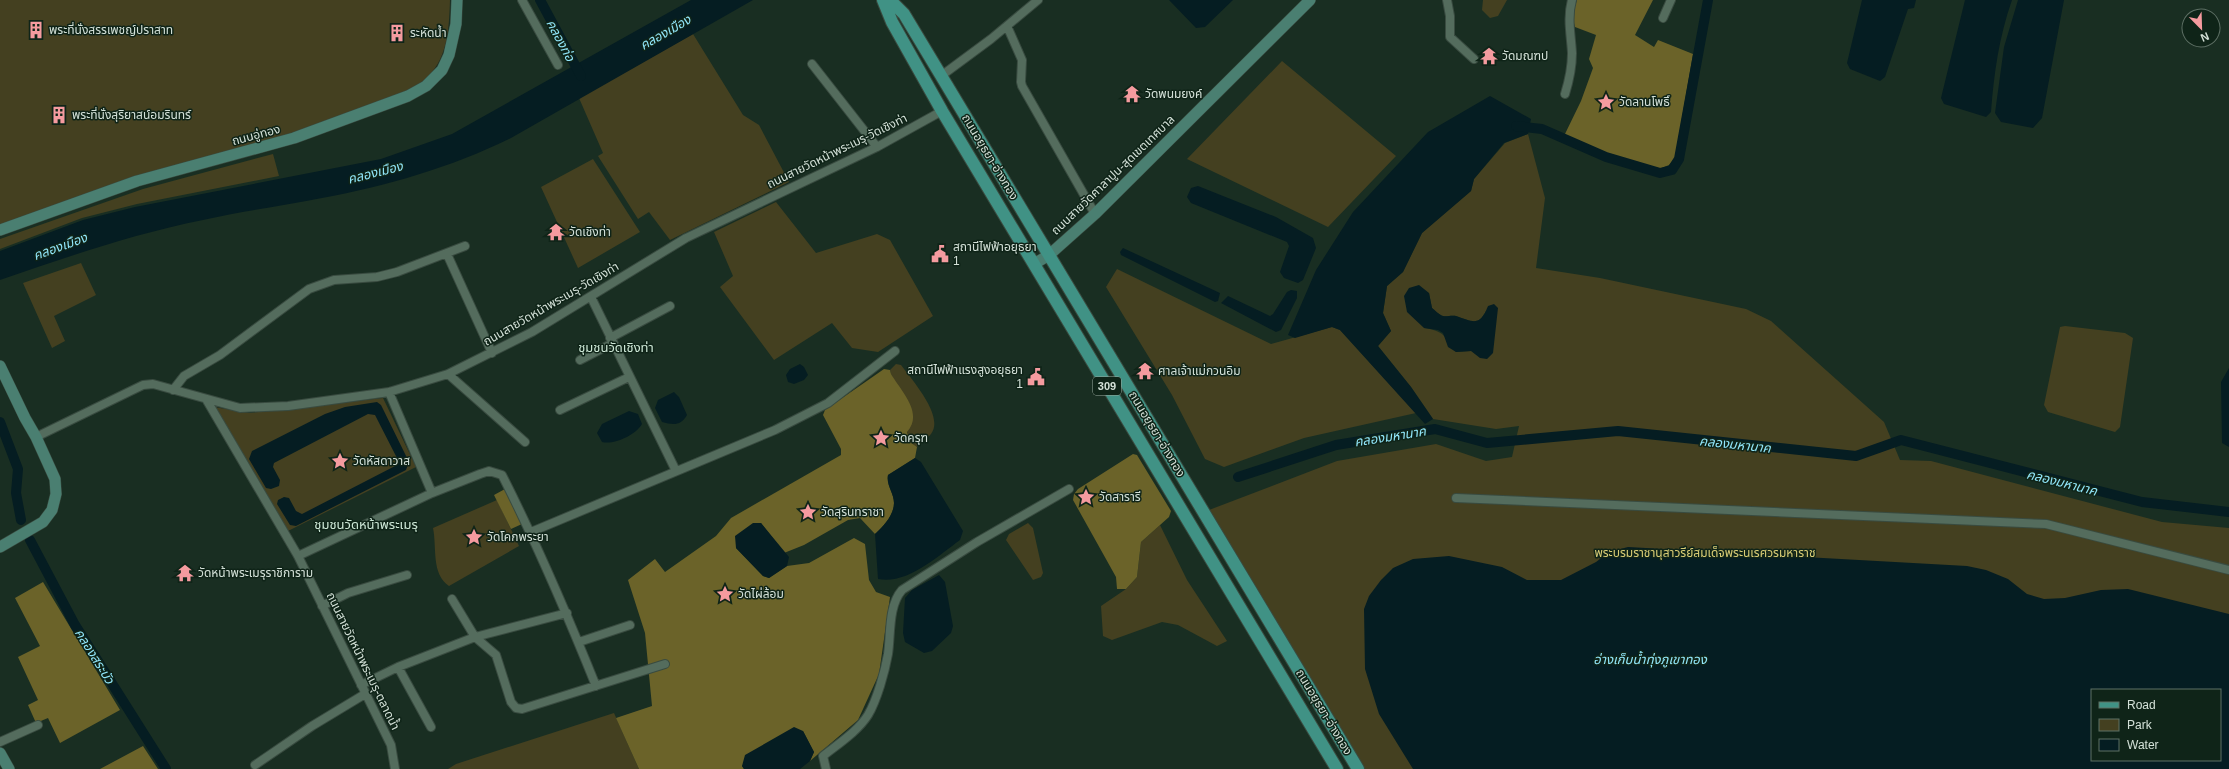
<svg xmlns="http://www.w3.org/2000/svg" width="2229" height="769" font-family="Helvetica,'Noto Sans Thai',sans-serif">
	<rect width="100%" height="100%" fill="#192e22"/>
	<!-- green -->
	<path fill="#444020" fill-rule="evenodd" d="M 0,0 L 450,0 C 449,29 448,61 423,81 C 401,99 362,108 334,118 C 225,158 112,190 0,225 Z
		M 1483,0 L 1507,0 L 1498,16 L 1490,18 L 1482,10 Z
		M 693,34 L 743,115 L 759,125 L 789,182 L 670,240 L 649,212 L 638,219 L 598,156 L 603,153 L 579,98 Z
		M 1282,61 L 1396,156 L 1328,227 L 1187,159 Z
		M 1528,134 L 1545,198 L 1536,268 L 1600,278 L 1746,309 L 1771,321 L 1884,422 L 1900,460 L 1931,461 L 2162,522 L 2229,528 L 2229,769 L 1365,769 L 1209,510 L 1337,461 L 1436,444 L 1486,461 L 1512,457 L 1519,426 L 1496,429 L 1433,419 L 1411,387 L 1378,346 L 1391,331 L 1383,313 L 1387,286 L 1403,272 L 1422,233 L 1471,191 L 1474,179 L 1505,143 ZM 1429,293 L 1432,308 C 1435,310 1439,315 1443,316 C 1447,317 1451,315 1456,316 C 1473,322 1480,327 1488,306 L 1471,351 L 1456,352 C 1445,336 1444,331 1424,328 ZM 2092,690 L 2220,690 L 2220,760 L 2092,760 Z
		M 273,154 L 279,176 L 137,204 L 82,218 L 0,249 L 0,239 L 143,189 Z
		M 593,159 L 640,232 L 578,268 L 541,187 Z
		M 776,202 L 816,253 L 877,234 L 890,240 L 933,316 L 878,352 L 852,348 L 832,323 L 774,360 L 720,287 L 733,276 L 714,232 Z
		M 81,263 L 96,295 L 54,316 L 65,341 L 52,348 L 23,283 Z
		M 1117,269 L 1271,344 L 1332,327 L 1340,330 L 1416,413 L 1304,438 L 1224,467 L 1205,459 L 1172,395 L 1106,287 Z
		M 2065,326 L 2125,333 L 2133,338 L 2120,427 L 2115,432 L 2048,412 L 2044,405 L 2060,327 Z
		M 896,364 L 901,365 C 911,379 945,416 931,434 C 927,439 921,443 917,447 L 910,442 L 891,374 L 890,370 Z
		M 383,398 L 416,467 L 288,531 L 214,407 L 250,413 Z
		M 497,500 L 519,546 L 449,586 C 431,574 437,547 433,528 Z
		M 1028,523 L 1033,528 L 1043,573 L 1041,577 L 1033,580 L 1006,540 L 1009,534 Z
		M 1160,525 L 1187,580 L 1227,641 L 1217,646 L 1178,625 L 1162,622 L 1112,640 L 1103,636 L 1101,606 L 1126,589 L 1137,577 L 1141,542 Z
		M 614,713 L 639,769 L 448,769 L 456,764 Z"/>
	<!-- forest -->
	<path fill="#6b6329" d="M 1577,0 L 1653,0 L 1635,35 L 1654,47 L 1658,40 L 1693,54 L 1675,158 L 1669,165 L 1659,169 L 1612,156 L 1564,136 L 1581,101 L 1593,68 L 1589,59 L 1596,35 L 1575,27 L 1572,15 Z
		M 884,369 L 890,370 L 891,374 C 901,391 924,413 907,432 L 910,442 L 917,447 L 915,458 L 888,475 C 886,485 894,493 894,503 C 894,515 883,527 875,534 L 860,518 L 848,520 L 804,545 L 784,553 L 761,523 L 736,548 L 763,576 L 769,578 L 787,566 L 809,563 L 854,538 L 865,544 L 869,580 L 876,592 L 890,597 L 879,674 L 858,720 L 810,761 L 814,752 L 803,731 L 742,766 L 744,769 L 639,769 L 616,718 L 652,706 L 645,633 L 628,580 L 655,559 L 665,572 L 716,536 L 731,518 L 841,455 L 841,449 L 823,415 L 825,410 Z
		M 1133,454 L 1137,455 L 1171,511 L 1169,517 L 1141,542 L 1137,577 L 1126,589 L 1117,589 L 1116,577 L 1073,500 L 1074,494 L 1078,489 Z
		M 505,489 L 522,524 L 511,529 L 494,495 Z
		M 43,582 L 120,710 L 60,743 L 48,718 L 36,723 L 28,705 L 38,700 L 18,657 L 40,646 L 15,598 Z
		M 143,746 L 158,769 L 100,769 Z"/>
	<!-- water -->
	<path fill="#051d22" fill-rule="evenodd" d="M 691,0 L 753,0 L 511,138 C 452,167 387,186 322,198 C 282,206 242,211 203,220 C 133,234 67,257 0,280 L 0,251 L 83,220 L 135,207 L 381,159 L 452,134 Z
		M 1169,0 L 1233,0 L 1205,27 L 1196,28 Z
		M 1862,0 L 1916,0 L 1914,8 L 1908,9 L 1885,77 L 1880,81 L 1850,69 L 1847,63 Z
		M 1965,0 L 2012,0 C 1999,37 1994,73 1991,112 L 1986,117 L 1944,104 L 1941,98 Z
		M 2018,0 L 2064,0 L 2042,118 L 2033,128 L 2001,122 L 1995,113 L 2004,47 Z
		M 1490,96 L 1531,119 L 1528,134 L 1504,143 L 1474,179 L 1471,191 L 1422,233 L 1403,272 L 1387,286 L 1383,313 L 1391,331 L 1378,346 L 1411,387 L 1433,419 L 1425,424 L 1340,330 L 1332,327 L 1295,338 L 1288,335 L 1316,270 L 1353,212 L 1428,132 Z
		M 1198,186 L 1276,217 L 1313,238 L 1316,248 L 1303,280 L 1298,283 L 1284,278 L 1280,272 L 1289,246 L 1287,242 L 1191,203 L 1187,197 L 1191,188 Z
		M 1123,248 L 1220,293 L 1218,301 L 1215,302 L 1121,255 L 1120,252 Z
		M 1419,285 L 1429,293 L 1432,308 C 1435,310 1439,315 1443,316 C 1447,317 1451,315 1456,316 C 1473,322 1480,327 1488,306 L 1494,304 L 1498,308 L 1493,353 L 1487,359 L 1480,358 L 1471,351 L 1456,352 L 1448,347 L 1443,333 L 1438,330 L 1424,328 L 1407,312 L 1404,296 L 1409,288 Z
		M 1291,290 L 1297,291 L 1297,298 L 1281,330 L 1276,332 L 1221,303 L 1228,296 L 1270,316 L 1273,314 L 1287,292 Z
		M 800,364 L 804,367 L 808,375 L 804,380 L 794,384 L 788,382 L 786,375 L 790,369 Z
		M 2229,368 L 2229,447 L 2222,443 L 2221,382 Z
		M 674,392 L 679,397 L 687,415 C 681,426 673,425 662,422 L 655,408 L 658,400 Z
		M 377,402 L 381,405 L 409,462 L 406,470 L 296,526 L 290,525 L 277,504 L 278,500 L 284,497 L 289,498 L 296,511 L 302,514 L 397,465 L 398,460 L 375,415 L 368,414 L 274,463 L 273,467 L 280,480 L 279,486 L 271,489 L 266,488 L 249,459 L 252,451 L 325,414 L 345,407 Z
		M 629,411 L 638,414 L 642,424 C 636,435 614,445 602,442 L 597,433 L 602,424 Z
		M 915,458 L 921,462 L 963,531 L 960,540 C 938,556 907,585 878,579 L 875,534 C 883,527 894,515 894,503 C 894,493 886,485 888,475 Z
		M 753,523 L 761,523 L 789,557 L 787,566 L 769,578 L 763,576 L 736,548 L 735,536 Z
		M 1628,547 L 1967,566 L 1986,570 L 2008,579 L 2027,594 L 2044,599 L 2065,598 L 2101,590 L 2128,589 L 2229,614 L 2229,769 L 1413,769 L 1379,714 L 1365,669 L 1364,609 L 1369,596 L 1381,580 L 1393,568 L 1413,559 L 1449,556 L 1502,567 L 1527,580 L 1561,580 L 1596,562 L 1609,552 ZM 2092,690 L 2220,690 L 2220,760 L 2092,760 Z
		M 939,575 L 945,582 L 953,626 L 951,633 L 932,651 L 924,653 L 905,642 L 903,633 L 905,598 L 912,590 Z
		M 794,727 L 803,731 L 814,752 L 810,761 L 800,769 L 744,769 L 742,766 L 745,755 Z"/>
	<g fill="none" stroke-linecap="round" stroke-linejoin="round">
		<!-- canal -->
		<path stroke="#051d22" stroke-width="10" d="M 540,0 L 581,76
			M 1516,126 L 1542,129 L 1606,157 L 1660,173 L 1672,170 L 1679,159 L 1708,0
			M 0,422 L 18,469 L 16,493 L 21,520
			M 1238,477 L 1336,445 L 1435,429 L 1487,443 L 1618,431 L 1856,456 L 1901,440 L 2142,502 L 2229,512
			M 30,540 L 75,625 L 166,769"/>
		<!-- street casing -->
		<g stroke="#394b40" stroke-width="10">
			<path id="street" d="M 522,0 L 558,65
				M 1447,0 L 1450,16 L 1450,37 L 1474,59
				M 1663,18 L 1671,0
				M 1007,26 L 1022,60 L 1021,82 L 1022,86 L 1095,214
				M 812,64 L 877,147
				M 941,76 L 991,39 L 1038,0
				M 1565,94 C 1569,81 1572,67 1572,53 C 1571,35 1567,18 1572,0
				M 447,254 L 492,353
				M 591,297 L 676,471
				M 610,338 L 670,306
				M 580,360 L 613,343
				M 448,374 L 525,442
				M 173,390 L 184,376 L 220,355 L 309,289 L 334,280 L 377,277 L 397,272 L 465,246
				M 389,392 L 432,493
				M 206,399 L 298,556 L 391,745 L 395,769
				M 560,410 L 629,377
				M 36,437 L 143,385 L 153,384 L 240,408 L 288,406 L 389,392 L 448,374 L 532,332 L 686,238 L 877,147 L 942,111
				M 1456,498 L 2046,524 L 2229,570
				M 531,532 L 775,430 L 828,403 L 895,351
				M 298,556 L 432,493 L 480,474 L 489,471 L 502,475 C 537,544 567,614 596,686
				M 452,599 L 475,637 L 496,655 L 511,702 L 516,708 L 522,709 L 665,664
				M 322,606 L 348,593 L 407,575
				M 579,642 L 630,625
				M 398,667 L 431,727
				M 361,685 L 398,667 L 475,637 L 567,613
				M 0,742 L 38,725
				M 255,765 L 312,726 L 365,694
				M 826,769 L 823,756 C 838,744 858,731 868,715 C 877,700 885,671 888,654 C 891,634 888,606 902,590 L 977,542 L 1069,489"/>
		</g>
		<!-- secondary casing -->
		<g stroke="#394b40" stroke-width="12">
			<path id="secondary" d="M 0,230 L 137,181 L 294,138 L 408,96 L 426,86 L 442,70 L 449,55 L 456,24 L 457,0
				M 1034,264 L 1049,255 L 1095,214 L 1310,0
				M 0,366 L 25,418 L 36,437 L 55,479 L 56,494 L 52,510 L 43,522 L 0,547
				M 0,753 L 9,769"/>
		</g>
		<!-- primary casing -->
		<g stroke="#394b40" stroke-width="14">
			<path id="primary" d="M 883,0 L 892,22 L 942,111 L 1337,769
				M 890,0 L 904,14 L 1358,769"/>
		</g>
		<!-- street -->
		<use href="#street" stroke="#546c5d" stroke-width="8"/>
		<!-- secondary -->
		<use href="#secondary" stroke="#4a7f71" stroke-width="11"/>
		<!-- primary -->
		<use href="#primary" stroke="#409285" stroke-width="12"/>
	</g>
	<!-- icons -->
	<defs>
		<g id="building-bare" transform="scale(1.38)"><path d="M-4-6H4V6H1V3H-1V6H-4ZM-2.5-4.3h1.7v1.8h-1.7ZM.8-4.3h1.7v1.8H.8ZM-2.5-1h1.7V.8h-1.7ZM.8-1h1.7V.8H.8Z" fill="#f59b9f" stroke="#0f2418" stroke-width="2.5" paint-order="stroke"/></g>
		<g id="temple-bare" transform="scale(1.38)"><path d="M0-6L5-2H3V0L6.5 2.5H4V6H1.5V3h-3V6H-4V2.5H-6.5L-3 0V-2H-5Z" fill="#f59b9f" stroke="#0f2418" stroke-width="2.5" paint-order="stroke"/></g>
		<g id="sight-bare" transform="scale(1.38)"><path d="M0-6L1.8-2.2L6-1.7L2.9 1.2L3.7 5.4L0 3.3L-3.7 5.4L-2.9 1.2L-6-1.7L-1.8-2.2Z" fill="#f59b9f" stroke="#0f2418" stroke-width="2.5" paint-order="stroke"/></g>
		<g id="civic-bare" transform="scale(1.38)"><path d="M-.6-6.5H3V-4.5H.6V-3L4-1V1h2V6H-6V1h2V-1L-.6-3ZM-1.2 2.5V6h2.4V2.5Z" fill="#f59b9f" stroke="#0f2418" stroke-width="2.5" paint-order="stroke"/></g>
	</defs>
	<g fill-rule="evenodd">
		<use href="#building-bare" x="36" y="30"/>
		<use href="#building-bare" x="397" y="33"/>
		<use href="#temple-bare" x="1489" y="56"/>
		<use href="#temple-bare" x="1132" y="94"/>
		<use href="#sight-bare" x="1606" y="102"/>
		<use href="#building-bare" x="59" y="115"/>
		<use href="#temple-bare" x="556" y="232"/>
		<use href="#civic-bare" x="940" y="254"/>
		<use href="#temple-bare" x="1145" y="371"/>
		<use href="#civic-bare" x="1036" y="377"/>
		<use href="#sight-bare" x="881" y="438"/>
		<use href="#sight-bare" x="340" y="461"/>
		<use href="#sight-bare" x="1086" y="497"/>
		<use href="#sight-bare" x="808" y="512"/>
		<use href="#sight-bare" x="474" y="537"/>
		<use href="#temple-bare" x="185" y="573"/>
		<use href="#sight-bare" x="725" y="594"/>
	</g>
	<g text-anchor="middle" stroke-width="3" stroke-linejoin="round" paint-order="stroke">
		<!-- shield labels -->
		<rect fill="#0f2418" stroke="#99a89e" stroke-width="1" x="1093" y="377" width="28" height="18" rx="3"/>
		<g font-size="11" font-weight="bold" fill="#d4e1d8">
			<text x="1107" y="390">309</text>
		</g>
		<!-- poi labels -->
		<g font-size="12" fill="#d4e1d8" stroke="#0f2418" text-anchor="start">
			<text x="49" y="34">พระที่นั่งสรรเพชญ์ปราสาท</text>
			<text x="410" y="37">ระหัดน้ำ</text>
			<text x="1502" y="60">วัดมณฑป</text>
			<text x="1145" y="98">วัดพนมยงค์</text>
			<text x="1619" y="106">วัดลานโพธิ์</text>
			<text x="72" y="119">พระที่นั่งสุริยาสน์อมรินทร์</text>
			<text x="569" y="236">วัดเชิงท่า</text>
			<text x="953" y="251">สถานีไฟฟ้าอยุธยา<tspan x="953" dy="14">1</tspan></text>
			<text x="1023" y="374" text-anchor="end">สถานีไฟฟ้าแรงสูงอยุธยา<tspan x="1023" dy="14">1</tspan></text>
			<text x="1158" y="375">ศาลเจ้าแม่กวนอิม</text>
			<text x="894" y="442">วัดครุฑ</text>
			<text x="353" y="465">วัดหัสดาวาส</text>
			<text x="1099" y="501">วัดสารารี</text>
			<text x="821" y="516">วัดสุรินทราชา</text>
			<text x="487" y="541">วัดโคกพระยา</text>
			<text x="198" y="577">วัดหน้าพระเมรุราชิการาม</text>
			<text x="738" y="598">วัดไผ่ล้อม</text>
		</g>
		<!-- street labels -->
		<g font-size="12" fill="#d4e1d8" stroke="#0f2418">
			<text transform="translate(256 135) rotate(-15)" y="4">ถนนอู่ทอง</text>
			<text transform="translate(837 151) rotate(-26)" y="4">ถนนสายวัดหน้าพระเมรุ-วัดเชิงท่า</text>
			<text transform="translate(990 157) rotate(59)" y="4">ถนนอยุธยา-อ่างทอง</text>
			<text transform="translate(1113 175) rotate(-44)" y="4">ถนนสายวัดศาลาปูน-สุดเขตเทศบาล</text>
			<text transform="translate(551 304) rotate(-30)" y="4">ถนนสายวัดหน้าพระเมรุ-วัดเชิงท่า</text>
			<text transform="translate(1157 434) rotate(59)" y="4">ถนนอยุธยา-อ่างทอง</text>
			<text transform="translate(363 661) rotate(64)" y="4">ถนนสายวัดหน้าพระเมรุ-ตลาดน้ำ</text>
			<text transform="translate(1324 712) rotate(59)" y="4">ถนนอยุธยา-อ่างทอง</text>
		</g>
		<!-- park labels -->
		<g font-size="12" fill="#d9cd76" stroke="#0f2418">
			<text x="1705" y="557">พระบรมราชานุสาวรีย์สมเด็จพระนเรศวรมหาราช</text>
		</g>
		<!-- water labels -->
		<g font-size="13" font-style="italic" fill="#91e6fa" stroke="#0f2418">
			<text transform="translate(665 32) rotate(-30)" y="5">คลองเมือง</text>
			<text transform="translate(561 40) rotate(62)" y="5">คลองท่อ</text>
			<text transform="translate(375 172) rotate(-14)" y="5">คลองเมือง</text>
			<text transform="translate(60 246) rotate(-20)" y="5">คลองเมือง</text>
			<text transform="translate(1390 436) rotate(-9)" y="5">คลองมหานาค</text>
			<text transform="translate(1735 444) rotate(6)" y="5">คลองมหานาค</text>
			<text transform="translate(2062 482) rotate(14)" y="5">คลองมหานาค</text>
			<text transform="translate(95 656) rotate(58)" y="5">คลองสระบัว</text>
			<text x="1650" y="664">อ่างเก็บน้ำทุ่งภูเขาทอง</text>
		</g>
		<!-- neighbourhood labels -->
		<g font-size="13" fill="#cee8d7" stroke="#0f2418">
			<text x="616" y="352">ชุมชนวัดเชิงท่า</text>
			<text x="366" y="529">ชุมชนวัดหน้าพระเมรุ</text>
		</g>
	</g>
	<!-- legend -->
	<rect x="2091" y="689" width="130" height="72" fill="#0f2418" stroke="#5e7065"/>
	<rect x="2099" y="702" width="20" height="6" fill="#409285" stroke="#5e7065"/>
	<text x="2127" y="709" font-size="12" fill="#d4e1d8">Road</text>
	<rect x="2099" y="719" width="20" height="12" fill="#444020" stroke="#5e7065"/>
	<text x="2127" y="729" font-size="12" fill="#d4e1d8">Park</text>
	<rect x="2099" y="739" width="20" height="12" fill="#051d22" stroke="#5e7065"/>
	<text x="2127" y="749" font-size="12" fill="#d4e1d8">Water</text>
	<!-- north arrow -->
	<g transform="translate(2201 28) rotate(157)"><circle r="19" fill="#0f2418" stroke="#5e7065"/>
	<path d="M0-3L7 15L0 10L-7 15Z" fill="#f59b9f"/>
	<text y="-6" font-size="11" font-weight="bold" text-anchor="middle" fill="#d4e1d8">N</text>
	</g>
</svg>
